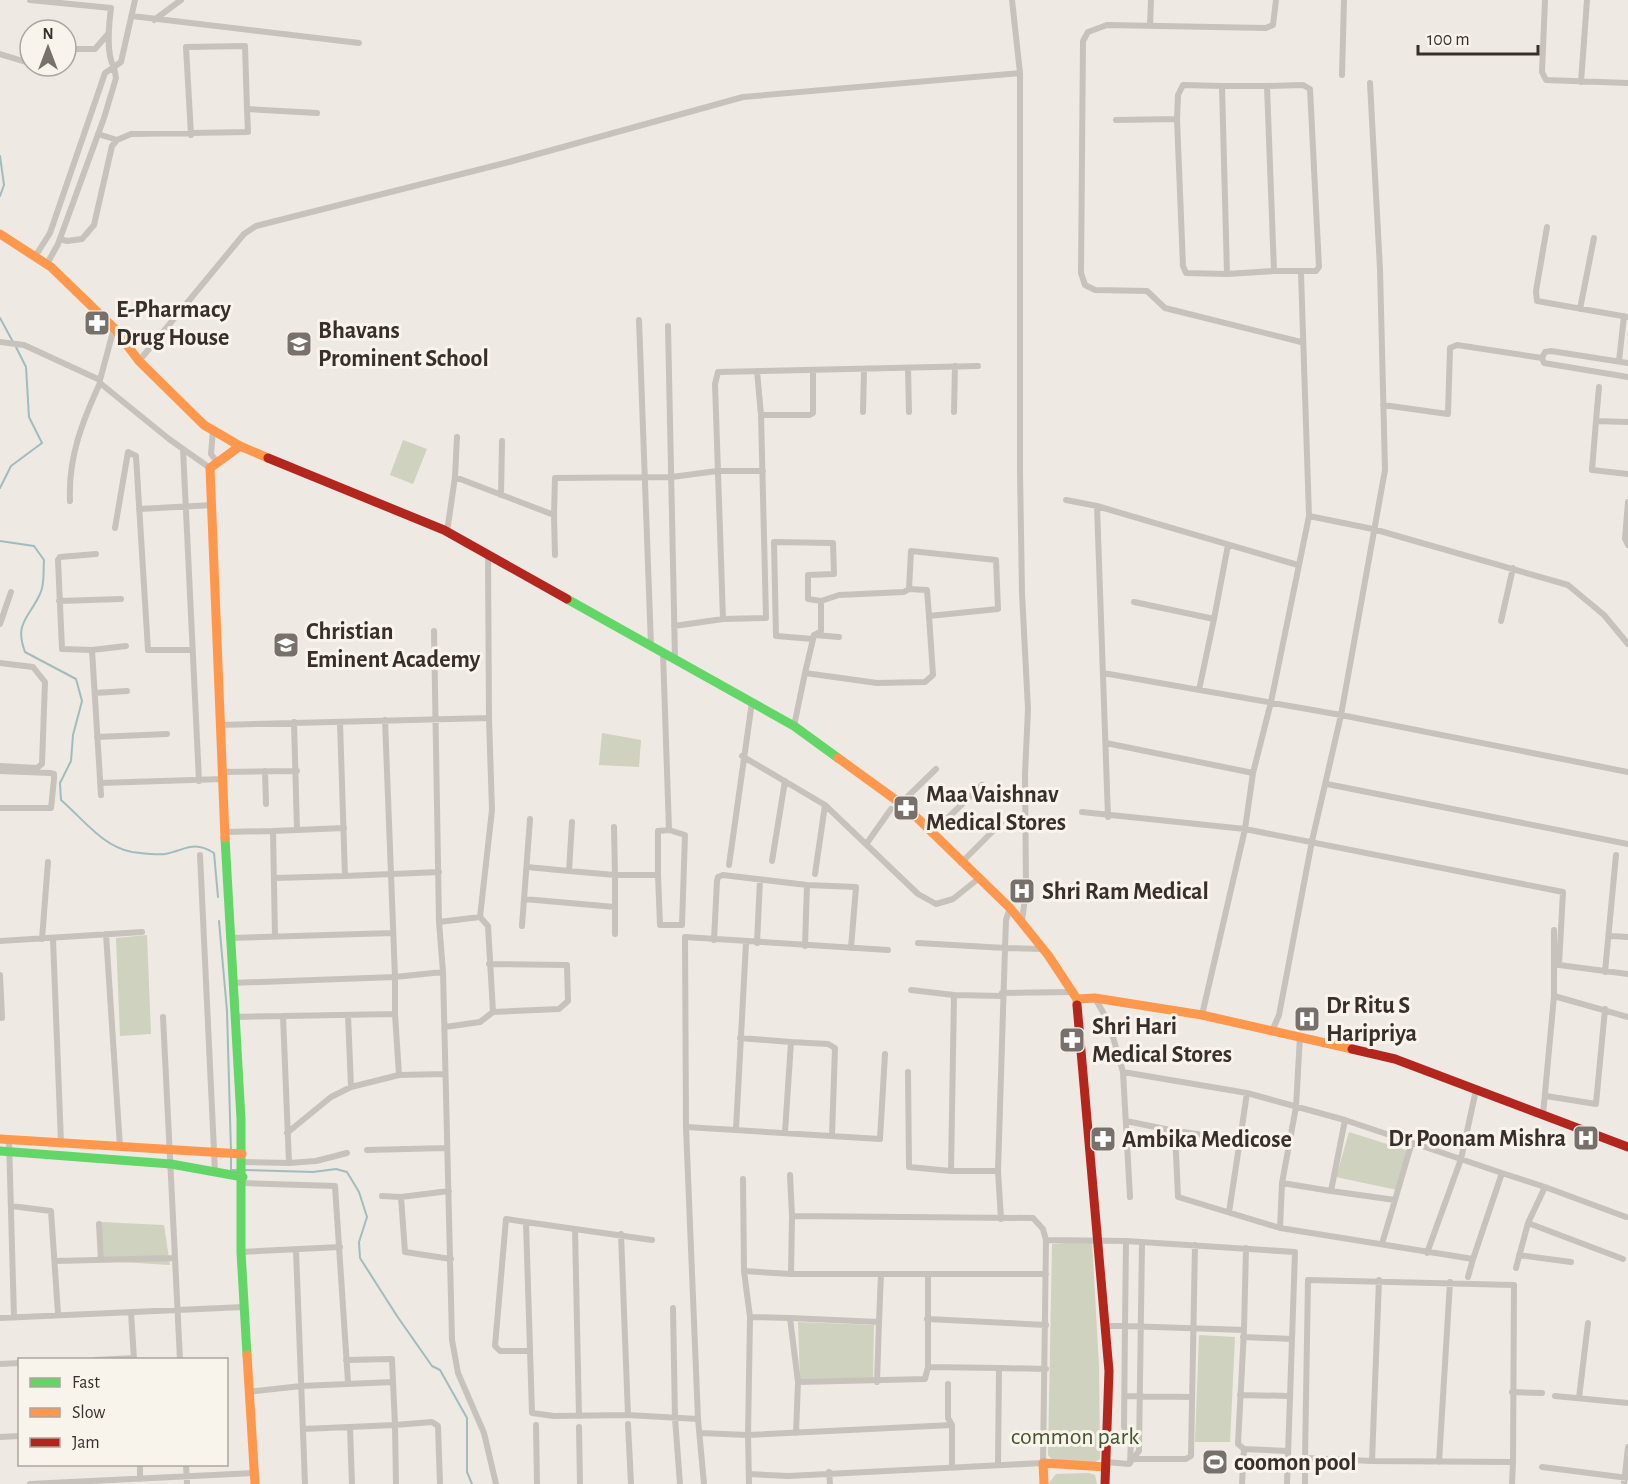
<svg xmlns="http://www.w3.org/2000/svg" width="1628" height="1484" font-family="'Alegreya Sans',sans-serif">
	<rect width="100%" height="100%" fill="#eee9e3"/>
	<!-- green -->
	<path fill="#ced2be" d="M 403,440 L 427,449 L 413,484 L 390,475 Z
		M 602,733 L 641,740 L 639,767 L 599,765 Z
		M 147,935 L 151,1034 L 120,1036 L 116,938 Z
		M 1349,1132 L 1409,1151 L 1397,1190 L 1336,1177 Z
		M 101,1222 L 164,1225 L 170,1265 L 104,1261 Z
		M 1092,1241 L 1099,1366 L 1100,1459 L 1094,1463 L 1053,1461 L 1048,1455 L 1052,1244 Z
		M 798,1322 L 874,1325 L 873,1378 L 800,1379 Z
		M 1199,1335 L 1235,1337 L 1230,1442 L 1195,1442 Z
		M 1089,1473 L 1095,1475 L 1097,1484 L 1048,1484 L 1056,1474 Z"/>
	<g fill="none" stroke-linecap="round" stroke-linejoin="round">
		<!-- stream -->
		<path stroke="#a0bcbe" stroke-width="2" d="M 0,156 L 4,185 L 0,196
			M 0,318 L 13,342
			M 0,488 L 11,466 L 42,443 L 29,417 L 26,367 L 16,347
			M 0,541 L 34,546 L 44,560 C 43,570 45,585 40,594 C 29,618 14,623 25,652 L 76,679 L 82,701 L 73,735 L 71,761 L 60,783 L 61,800 C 82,818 103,847 132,852 C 142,853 156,855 165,854 C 186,850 193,840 214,853 L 218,897
			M 219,921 L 227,1011 L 231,1152
			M 231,1157 L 231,1170 L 237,1170
			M 243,1170 L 313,1172 L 336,1169 L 347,1172 L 359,1192 L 367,1217 L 359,1242 L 360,1258 L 397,1316 L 432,1366 L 440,1370 L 467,1418 L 467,1472 L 472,1484"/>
		<!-- street -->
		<path stroke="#c7c2bc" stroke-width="6" d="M 30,0 L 111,8 C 109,23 106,55 114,67 L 121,62 L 135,0
			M 1276,0 L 1273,25 L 1266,28 L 1107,25 L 1088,32 L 1083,41 L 1081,273 L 1085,285 L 1095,290 L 1147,291 L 1165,308 L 1301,342
			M 1545,0 L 1542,72 L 1546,80 L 1628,83
			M 132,16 L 359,43
			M 154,20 L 181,0
			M 1150,26 L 1151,0
			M 66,49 L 95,49 L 108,34
			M 0,54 L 26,62 L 30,59
			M 1020,73 L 1020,472 L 1022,593 L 1028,709 L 1025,774 L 1026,889 L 1022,922
			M 1342,75 L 1344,0
			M 1581,82 L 1587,0
			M 1222,86 L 1267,86
			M 1116,120 L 1177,119
			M 98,134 L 117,140
			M 191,135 L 186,47 L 245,46 L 247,109 L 317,113
			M 1547,227 L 1536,291 L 1537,301 L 1628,317
			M 60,239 L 67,241 L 82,239 L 94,225 L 112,146 L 117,140 L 131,134 L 248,132 L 247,109
			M 36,255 L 50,233 L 105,73 L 114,67 L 116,78 L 104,118 L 58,244 L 47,264
			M 1227,274 L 1186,273 L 1183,266 L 1177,119 L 1178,95 L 1183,85 L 1222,86 L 1227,274 L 1274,271 L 1267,86 L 1303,85 L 1310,89 L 1319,267 L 1316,271 L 1274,271
			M 1580,309 L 1594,238
			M 639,320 L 651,646
			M 668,326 L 675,659
			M 0,342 L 24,345 L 100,380 L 100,383 L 169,439 L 210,468
			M 139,361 L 244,234 L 256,226 L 509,162 L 743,97 L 1020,73 L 1012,0
			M 1619,361 L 1624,316
			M 1628,363 L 1551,351 L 1545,352 L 1542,358 L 1544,363 L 1628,377
			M 908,368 L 909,412
			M 757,371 L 761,415 L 766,618 L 723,619 L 715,384 L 718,372 L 978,366
			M 100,380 L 114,328
			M 1599,387 L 1596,421 L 1628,422
			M 1383,405 L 1448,414 L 1450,348 L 1457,345 L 1542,358
			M 863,412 L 864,370
			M 954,412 L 955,366
			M 761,415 L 809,415 L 813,413 L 813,372
			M 1596,421 L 1592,470 L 1628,474
			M 213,430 L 211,454 L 217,462
			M 457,437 L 455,477 L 554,515 L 555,478 L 672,477 L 717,471 L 763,471
			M 183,449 L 199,781
			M 501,495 L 502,441
			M 1066,500 L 1097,506 L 1298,565
			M 70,501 C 68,458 82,422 100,383
			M 1628,502 L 1625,539 L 1628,545
			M 1097,506 L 1108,817
			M 139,509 L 213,505
			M 554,515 L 555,555
			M 1309,516 L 1373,529 L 1568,585 L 1604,615 L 1628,644
			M 115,528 L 128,452 L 136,456 L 148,650 L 190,650
			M 447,532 L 455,477
			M 96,554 L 60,557 L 58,560 L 62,649 L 92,650 L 101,795
			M 909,589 L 927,590 L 929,616
			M 59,601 L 121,599
			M 1134,602 L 1214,619 L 1199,690
			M 1214,619 L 1228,545
			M 1501,621 L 1513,568
			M 0,624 L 11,592
			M 674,626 L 723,619
			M 434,631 L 439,922 L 443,972 L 452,1340 L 458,1373 L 484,1433 L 496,1484
			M 814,635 L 839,637
			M 813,639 L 776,636 L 774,542 L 833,543 L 834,574 L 808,575 L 808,599 L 821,601
			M 92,650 L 126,646
			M 663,653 L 669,830
			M 0,663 L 33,667 L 45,682 L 42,764 L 37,768 L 0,766
			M 1103,673 L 1341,715 L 1628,772
			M 95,693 L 127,691
			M 340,722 L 345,876 L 439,872
			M 219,725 L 489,718 L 488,555
			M 794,726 L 805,673 L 877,683 L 925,682 L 933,675 L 929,616 L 998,609 L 996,560 L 911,551 L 909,589 L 904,592 L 839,595 L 821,601 L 821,631 L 814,635 L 805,673
			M 97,737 L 167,734
			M 1106,743 L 1253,773
			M 742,756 L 825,805 L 815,874
			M 0,771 L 50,773 L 54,774 L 54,779 L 51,808 L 0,808
			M 265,771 L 266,804
			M 221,772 L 297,771
			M 100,783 L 223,779
			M 1327,784 L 1628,844
			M 900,804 L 936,769
			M 825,805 L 918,894 L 936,904 L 953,899 L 978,879
			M 1082,812 L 1245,829 L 1563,892 L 1559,965 L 1628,974
			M 297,830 L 344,828
			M 225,832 L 273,831
			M 931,834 L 982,785
			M 867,843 L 891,809
			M 200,855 L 215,1172
			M 772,861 L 785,781
			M 961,863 L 1001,823
			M 729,865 L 752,702
			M 527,867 L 569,871 L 572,822
			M 569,871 L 615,875 L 614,827
			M 274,878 L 345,876
			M 524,899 L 615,907 L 615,875 L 658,875 L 660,925 L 682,925 L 685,835 L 669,830 L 658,831 L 658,875
			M 615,907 L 615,934
			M 1010,908 L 1006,920 L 1005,948 L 1043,949
			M 439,922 L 480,917
			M 522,926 L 530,819
			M 1554,930 L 1554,996 L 1628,1017
			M 106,934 L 120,1147
			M 275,936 L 273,831 L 297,830 L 294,722
			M 1611,936 L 1628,937
			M 230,938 L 393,933
			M 42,939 L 48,862
			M 53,939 L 61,1143
			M 714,940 L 717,881 L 718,877 L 723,875 L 807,885 L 856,887 L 851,948
			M 0,941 L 142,932
			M 757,943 L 760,880
			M 918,943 L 1005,948 L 998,1171 L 1001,1219
			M 805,946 L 807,885
			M 489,964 L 567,965 L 568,1001 L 559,1009 L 493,1012 L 488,926 L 480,917 L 492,810 L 489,718
			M 1605,972 L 1616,855
			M 0,975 L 2,1018
			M 232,983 L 395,977 L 385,720
			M 911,990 L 954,995 L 951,1171 L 998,1171
			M 1002,993 L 1072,992
			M 954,995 L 1002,996
			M 1095,998 L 1109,1023 L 1123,1072 L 1247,1093 L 1345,1120
			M 395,1014 L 399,1075 L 445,1074
			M 348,1015 L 351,1087
			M 1202,1015 L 1245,829 L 1253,773 L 1271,702 L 1309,516 L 1301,273
			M 163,1017 L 175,1258
			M 234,1017 L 283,1016
			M 445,1027 L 480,1022 L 493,1012
			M 1273,1029 L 1279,1015 L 1312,841 L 1341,715 L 1385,470 L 1380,269 L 1370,83
			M 1300,1036 L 1296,1107 L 1282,1183 L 1280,1228 L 1473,1259 L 1502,1173 L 1345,1120 L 1331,1191 L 1395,1200 L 1382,1244
			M 740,1038 L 791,1042 L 785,1132
			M 791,1042 L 828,1044 L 835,1048 L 832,1136
			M 908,1072 L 909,1167 L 951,1171
			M 1123,1072 L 1130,1197
			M 1247,1093 L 1240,1140 L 1175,1131 L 1178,1197 L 1280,1228
			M 1546,1096 L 1596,1104 L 1605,1009
			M 1543,1115 L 1554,996
			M 1126,1121 L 1175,1131
			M 686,1127 L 880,1139 L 885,1054
			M 736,1129 L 746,943
			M 287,1133 L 331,1097 L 351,1087 L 399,1075
			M 9,1140 L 14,1318
			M 367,1150 L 446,1148
			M 242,1162 L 289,1163 L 283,1016 L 395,1014 L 395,977 L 443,972
			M 289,1163 L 316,1161 L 347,1153
			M 1502,1173 L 1545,1187 L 1528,1223 L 1516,1268
			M 743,1179 L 744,1271 L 750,1317
			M 242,1183 L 335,1186 L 348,1382
			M 1282,1183 L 1331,1191
			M 1545,1187 L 1626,1217
			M 382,1196 L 401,1197 L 405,1252 L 451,1259
			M 401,1197 L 449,1191
			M 1395,1200 L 1412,1142
			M 11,1206 L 51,1211 L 58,1314
			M 1229,1212 L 1240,1140
			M 526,1222 L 506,1219 L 495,1346 L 500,1351 L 529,1351
			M 1528,1223 L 1623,1259
			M 99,1224 L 101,1260
			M 575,1229 L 579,1416
			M 621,1234 L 628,1415
			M 652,1240 L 526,1222 L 532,1413 L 554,1416 L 628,1415 L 698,1419 L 686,1127 L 685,937 L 888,950
			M 1046,1240 L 1126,1241 L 1125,1326 L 1244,1330 L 1238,1444 L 1244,1449 L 1242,1484
			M 1126,1241 L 1295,1252 L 1287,1484
			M 296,1250 L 305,1484
			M 241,1252 L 340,1247
			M 1427,1253 L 1461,1159 L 1476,1090
			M 1519,1255 L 1571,1262
			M 55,1261 L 175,1258 L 180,1360
			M 744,1271 L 791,1274 L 1046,1274
			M 791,1274 L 792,1216
			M 928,1274 L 928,1367
			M 1468,1277 L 1473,1259
			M 1379,1280 L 1372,1461 L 1513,1462 L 1512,1484
			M 673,1308 L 675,1418 L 680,1484
			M 131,1312 L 134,1360
			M 0,1318 L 244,1307
			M 790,1318 L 879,1322 L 881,1274
			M 927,1319 L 1046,1325
			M 1106,1326 L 1125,1326 L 1124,1427 L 1131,1441 L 1130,1463
			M 1244,1330 L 1246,1248
			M 1243,1337 L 1292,1339
			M 95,1360 L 134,1358
			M 346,1360 L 392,1359 L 393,1382
			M 0,1364 L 20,1363
			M 798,1382 L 925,1379 L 928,1367 L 999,1368
			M 877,1382 L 879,1322
			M 948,1384 L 948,1418 L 952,1425
			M 248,1392 L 301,1386 L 393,1382 L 395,1425 L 303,1429
			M 1512,1392 L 1542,1393
			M 1240,1395 L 1290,1396
			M 1125,1396 L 1192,1397
			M 1555,1396 L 1628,1403
			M 1579,1398 L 1588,1323
			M 698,1419 L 704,1484
			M 628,1424 L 631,1484
			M 536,1425 L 537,1484
			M 350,1427 L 352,1484
			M 579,1427 L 580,1484
			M 700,1433 L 748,1435 L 750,1317 L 790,1318 L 798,1382 L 796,1433
			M 0,1437 L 20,1436
			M 1244,1449 L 1288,1451
			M 1135,1459 L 1186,1459 L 1191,1456 L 1195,1245
			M 1372,1461 L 1305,1458 L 1308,1280 L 1514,1285 L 1513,1462
			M 1106,1462 L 1129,1464 L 1139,1451 L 1142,1242
			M 1439,1462 L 1450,1282
			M 140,1464 L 140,1479
			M 186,1464 L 187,1484
			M 998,1464 L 999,1368 L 1046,1369
			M 1542,1467 L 1628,1478
			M 829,1472 L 830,1484
			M 749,1474 L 788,1476 L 1043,1463 L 1046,1240 L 1043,1229 L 1033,1218 L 792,1216 L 790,1175
			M 30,1484 L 254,1473
			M 396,1484 L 395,1425 L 432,1422 L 438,1426 L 440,1484
			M 749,1484 L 748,1435 L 952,1425 L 952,1465
			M 1305,1484 L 1305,1458
			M 1624,1484 L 1628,1447"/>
		<!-- fast -->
		<path stroke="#63d668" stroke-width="9" d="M 567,599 L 794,726 L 838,758
			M 225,838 L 241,1119 L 241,1252 L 247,1355
			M 0,1151 L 171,1164 L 243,1177"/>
		<!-- slow -->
		<path stroke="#ff974d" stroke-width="9" d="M 0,234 L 51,267 L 114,328 L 139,361 L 204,425 L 240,446 L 268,458
			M 838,758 L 907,808 L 1010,908 L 1048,955 L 1077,999 L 1077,1005
			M 225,838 L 210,468 L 240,446
			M 1077,999 L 1095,998 L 1202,1015 L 1352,1049
			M 0,1139 L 242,1154
			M 247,1355 L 255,1484
			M 1044,1484 L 1043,1463 L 1106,1467"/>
		<!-- jam -->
		<path stroke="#b3261e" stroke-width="9" d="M 268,458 L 444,530 L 567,599
			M 1077,1005 L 1109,1371 L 1105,1484
			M 1352,1049 L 1395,1059 L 1628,1147"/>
	</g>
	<!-- icons -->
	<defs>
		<g id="pharmacy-square" transform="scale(1.35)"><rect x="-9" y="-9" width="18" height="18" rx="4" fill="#78706b" stroke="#f9f4eb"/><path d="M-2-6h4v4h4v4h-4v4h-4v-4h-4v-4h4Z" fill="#fff"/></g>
		<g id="school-square" transform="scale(1.35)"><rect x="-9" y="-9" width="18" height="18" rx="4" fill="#78706b" stroke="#f9f4eb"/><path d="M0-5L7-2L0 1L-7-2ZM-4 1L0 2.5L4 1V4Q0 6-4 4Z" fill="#fff"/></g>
		<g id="university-square" transform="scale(1.35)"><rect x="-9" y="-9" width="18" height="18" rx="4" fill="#78706b" stroke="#f9f4eb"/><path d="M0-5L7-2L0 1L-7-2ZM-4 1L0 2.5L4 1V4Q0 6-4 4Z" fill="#fff"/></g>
		<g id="hospital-square" transform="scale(1.35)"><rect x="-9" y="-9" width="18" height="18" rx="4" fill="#78706b" stroke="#f9f4eb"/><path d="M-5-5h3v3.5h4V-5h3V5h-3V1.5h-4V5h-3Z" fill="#fff"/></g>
		<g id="stadium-square" transform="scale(1.35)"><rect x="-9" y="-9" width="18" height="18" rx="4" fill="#78706b" stroke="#f9f4eb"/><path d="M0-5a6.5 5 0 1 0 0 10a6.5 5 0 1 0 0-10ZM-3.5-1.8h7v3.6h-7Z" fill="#fff"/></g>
	</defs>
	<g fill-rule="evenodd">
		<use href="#pharmacy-square" x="97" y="323"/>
		<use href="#school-square" x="299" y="344"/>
		<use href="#university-square" x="286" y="645"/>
		<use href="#pharmacy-square" x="906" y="808"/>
		<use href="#hospital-square" x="1022" y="891"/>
		<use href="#hospital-square" x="1307" y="1019"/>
		<use href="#pharmacy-square" x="1072" y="1040"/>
		<use href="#hospital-square" x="1586" y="1138"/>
		<use href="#pharmacy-square" x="1103" y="1139"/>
		<use href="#stadium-square" x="1215" y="1462"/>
	</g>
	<g text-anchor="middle" stroke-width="6" stroke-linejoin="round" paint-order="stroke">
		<!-- poi labels -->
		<g font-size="24" font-weight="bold" fill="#382f2a" stroke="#f9f4eb" text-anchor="start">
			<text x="116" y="317">E-Pharmacy<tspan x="116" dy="28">Drug House</tspan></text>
			<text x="318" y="338">Bhavans<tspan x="318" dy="28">Prominent School</tspan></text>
			<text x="306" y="639">Christian<tspan x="306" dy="28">Eminent Academy</tspan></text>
			<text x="926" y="802">Maa Vaishnav<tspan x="926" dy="28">Medical Stores</tspan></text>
			<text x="1042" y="899">Shri Ram Medical</text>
			<text x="1326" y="1013">Dr Ritu S<tspan x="1326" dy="28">Haripriya</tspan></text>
			<text x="1092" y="1034">Shri Hari<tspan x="1092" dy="28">Medical Stores</tspan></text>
			<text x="1566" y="1146" text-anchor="end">Dr Poonam Mishra</text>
			<text x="1122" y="1147">Ambika Medicose</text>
			<text x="1234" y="1470">coomon pool</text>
		</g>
		<!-- park labels -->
		<g font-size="24" fill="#45552f" stroke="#f9f4eb">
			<text x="1075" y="1444">common park</text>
		</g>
	</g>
	<!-- legend -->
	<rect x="18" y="1358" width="210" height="108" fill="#f9f4eb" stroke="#aca59e" stroke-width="1.5"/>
	<rect x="30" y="1378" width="30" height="9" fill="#63d668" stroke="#aca59e" stroke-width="1.5"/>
	<text x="72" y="1388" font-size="18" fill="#382f2a">Fast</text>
	<rect x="30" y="1408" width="30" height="9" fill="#ff974d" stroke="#aca59e" stroke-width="1.5"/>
	<text x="72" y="1418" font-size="18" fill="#382f2a">Slow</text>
	<rect x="30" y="1438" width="30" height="9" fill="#b3261e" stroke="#aca59e" stroke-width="1.5"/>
	<text x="72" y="1448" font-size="18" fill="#382f2a">Jam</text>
	<!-- north arrow -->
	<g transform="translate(48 48)"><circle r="28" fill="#f9f4eb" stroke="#aca59e" stroke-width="1.5"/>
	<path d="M0-4.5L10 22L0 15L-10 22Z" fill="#78706b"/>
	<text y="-9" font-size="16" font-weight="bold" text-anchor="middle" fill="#382f2a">N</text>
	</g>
	<!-- scale -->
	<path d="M1418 45v9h120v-9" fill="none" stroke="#382f2a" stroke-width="3"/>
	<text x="1427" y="45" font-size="18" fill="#382f2a" stroke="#f9f4eb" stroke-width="4.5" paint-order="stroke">100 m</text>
</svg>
